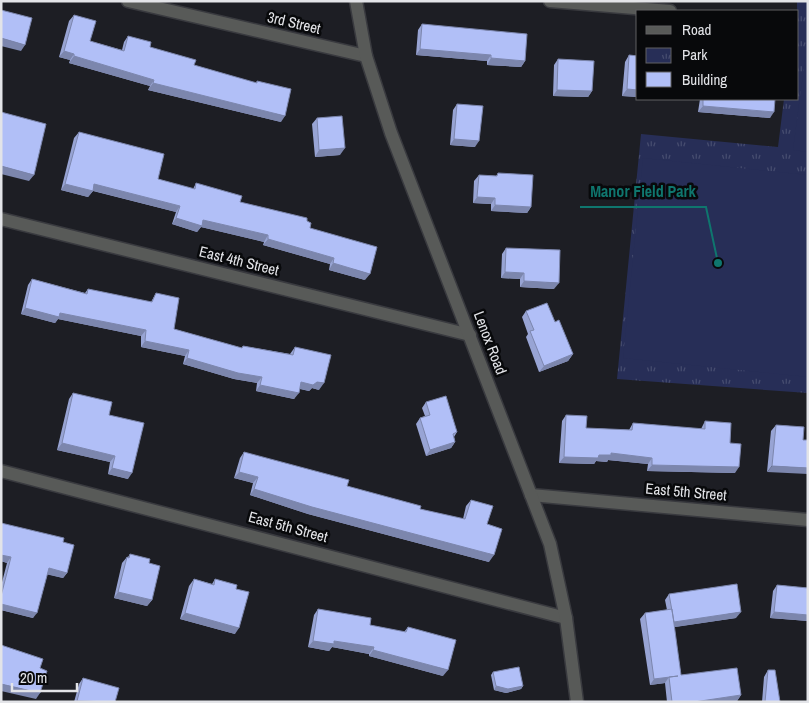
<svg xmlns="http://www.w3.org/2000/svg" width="809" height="703" font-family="'Archivo Narrow',sans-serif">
	<defs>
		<pattern id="park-tufts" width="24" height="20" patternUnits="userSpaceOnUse" patternTransform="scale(1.25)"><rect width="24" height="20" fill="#272e57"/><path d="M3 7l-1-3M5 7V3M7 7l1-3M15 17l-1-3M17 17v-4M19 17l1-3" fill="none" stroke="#464c6f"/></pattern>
	</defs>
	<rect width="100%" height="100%" fill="#1d1e24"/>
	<!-- park -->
	<path fill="url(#park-tufts)" d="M 797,1 L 808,1 L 808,393 L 617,379 L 641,134 L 778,147 L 784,99 L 798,99 Z"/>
	<!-- pitch -->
	<path fill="#272e57" d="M 808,36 L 808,152 L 793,150 Z
		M 643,158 L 808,175 L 808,377 L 623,358 Z"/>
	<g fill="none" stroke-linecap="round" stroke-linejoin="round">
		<!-- minor casing -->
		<g stroke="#393a3f" stroke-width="15">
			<path id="minor" d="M 128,1 L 366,56
				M 550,1 L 670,11
				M 1,219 L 470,335
				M 1,471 L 566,618
				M 531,495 L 808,520"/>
		</g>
		<!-- tertiary casing -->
		<g stroke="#393a3f" stroke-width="15">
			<path id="tertiary" d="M 356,1 L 366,56 L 391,133 L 550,544 L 566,618 L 577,702"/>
		</g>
		<!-- minor -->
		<use href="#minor" stroke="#585a58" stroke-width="12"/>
		<!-- tertiary -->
		<use href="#tertiary" stroke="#585a58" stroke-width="12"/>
	</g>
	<!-- wall -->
	<path fill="#98a4d4" d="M 74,15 L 90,41 L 122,50 L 124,42 L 128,36 L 150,47 L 194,65 L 256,83 L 257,81 L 281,122 L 148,90 L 150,86 L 69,63 L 70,60 L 59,57 L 69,21 Z
		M 422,24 L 525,61 L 521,67 L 487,65 L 487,61 L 416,55 L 418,30 Z
		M 629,55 L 638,56 L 638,97 L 622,96 L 625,62 Z
		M 558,59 L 592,91 L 588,97 L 553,96 L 554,65 Z
		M 700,99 L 775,99 L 770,118 L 698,112 Z
		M 457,104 L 475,147 L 450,145 L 453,110 Z
		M 317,118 L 340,155 L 315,157 L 312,124 Z
		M 79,132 L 158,179 L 193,189 L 196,183 L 240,202 L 307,221 L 310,228 L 365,280 L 329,270 L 330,264 L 263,245 L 264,242 L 201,227 L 197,232 L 172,224 L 176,212 L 93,191 L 88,197 L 61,190 L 74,138 Z
		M 498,173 L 531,207 L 527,213 L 491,211 L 491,204 L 473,203 L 474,181 L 479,175 L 496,176 Z
		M 506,248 L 554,289 L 520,287 L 520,279 L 501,278 L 502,254 Z
		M 32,279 L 85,293 L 88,289 L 151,302 L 156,293 L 174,329 L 242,348 L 243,346 L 290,354 L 295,347 L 319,390 L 312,388 L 309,391 L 300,389 L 294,399 L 256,391 L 257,383 L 234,379 L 183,364 L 185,356 L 141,347 L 141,336 L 58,319 L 55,323 L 21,314 L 28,285 Z
		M 526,311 L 555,322 L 573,354 L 568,361 L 539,372 L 526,337 L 528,334 L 522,317 Z
		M 73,393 L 109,415 L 128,479 L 108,474 L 110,462 L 57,450 L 69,399 Z
		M 426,402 L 457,432 L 454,437 L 455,442 L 451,448 L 426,456 L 416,424 L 420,418 L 425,416 L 422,408 Z
		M 566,415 L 586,428 L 629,430 L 633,423 L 701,429 L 705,421 L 730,443 L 735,473 L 647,471 L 648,464 L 608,460 L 607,462 L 596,461 L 594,464 L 559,463 L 562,421 Z
		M 776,425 L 804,427 L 767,472 L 771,431 Z
		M 244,452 L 347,486 L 420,509 L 463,519 L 466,506 L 471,500 L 487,524 L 489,562 L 308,514 L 250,495 L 253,483 L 234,478 L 240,458 Z
		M 1,523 L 63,542 L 67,573 L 63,578 L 47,574 L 33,618 L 1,610 L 1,586 L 7,563 L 1,561 Z
		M 130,554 L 149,563 L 152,600 L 147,606 L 114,598 L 122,563 L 127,557 L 128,557 Z
		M 194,579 L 212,584 L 215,579 L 236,589 L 235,634 L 180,619 L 189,586 Z
		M 777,585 L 808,588 L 808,621 L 770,618 L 773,591 Z
		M 669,594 L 736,618 L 674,627 L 681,675 L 741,695 L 737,701 L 667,702 L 665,683 L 650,685 L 640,619 L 645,613 L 667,610 L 665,600 Z
		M 318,609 L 370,625 L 404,632 L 408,627 L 443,676 L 369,656 L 369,654 L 332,647 L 329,651 L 308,647 L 314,615 Z
		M 768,670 L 780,702 L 762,702 L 764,677 Z
		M 493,672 L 523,686 L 521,689 L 506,693 L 494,690 L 491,675 Z
		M 83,678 L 115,702 L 74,702 L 79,684 Z"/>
	<!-- shaded-wall -->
	<path fill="#7c86ad" d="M 1,38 L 25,45 L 21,51 L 1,46 Z
		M 420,49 L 491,55 L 487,61 L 416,55 Z
		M 64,51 L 74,54 L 70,60 L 59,57 Z
		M 74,56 L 154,80 L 150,86 L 69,63 Z
		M 491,58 L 525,61 L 521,67 L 487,65 Z
		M 153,83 L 285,116 L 281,122 L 148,90 Z
		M 627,89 L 638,90 L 638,97 L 622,96 Z
		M 557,90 L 592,91 L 588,97 L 553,96 Z
		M 703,106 L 774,112 L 770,118 L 698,112 Z
		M 454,139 L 479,141 L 475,147 L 450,145 Z
		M 345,148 L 340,155 L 315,157 L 319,150 Z
		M 1,166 L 34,175 L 29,181 L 1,174 Z
		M 65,184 L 93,191 L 88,197 L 61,190 Z
		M 94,184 L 180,206 L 176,212 L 90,190 Z
		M 477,197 L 495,198 L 491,204 L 473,203 Z
		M 495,205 L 531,207 L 527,213 L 491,211 Z
		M 176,218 L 203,220 L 268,235 L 264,242 L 201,227 L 197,232 L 172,224 Z
		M 268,239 L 334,258 L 330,264 L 263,245 Z
		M 333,263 L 370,274 L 365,280 L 329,270 Z
		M 505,272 L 524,273 L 520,279 L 501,278 Z
		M 524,281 L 559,283 L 554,289 L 520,287 Z
		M 25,308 L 60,313 L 146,330 L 141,336 L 58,319 L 55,323 L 21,314 Z
		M 145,341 L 189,350 L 185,356 L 141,347 Z
		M 573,354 L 568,361 L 539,372 L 544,366 Z
		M 187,358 L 262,377 L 257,383 L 234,379 L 183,364 Z
		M 301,382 L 317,382 L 324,383 L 319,390 L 312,388 L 309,391 L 297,388 Z
		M 260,385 L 299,393 L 294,399 L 256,391 Z
		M 455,442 L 451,448 L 426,456 L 430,450 Z
		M 62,443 L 115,456 L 110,462 L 57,450 Z
		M 611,453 L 652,458 L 648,464 L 608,460 L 607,462 L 596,461 L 594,464 L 559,463 L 564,457 Z
		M 652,465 L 739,467 L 735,473 L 647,471 Z
		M 772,466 L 808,468 L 808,474 L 767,472 Z
		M 112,468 L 132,473 L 128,479 L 108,474 Z
		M 239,472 L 258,477 L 253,483 L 234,478 Z
		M 254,489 L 494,555 L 489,562 L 308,514 L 250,495 Z
		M 1,555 L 11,557 L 7,563 L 1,561 Z
		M 49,568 L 67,573 L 63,578 L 45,574 Z
		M 118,592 L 152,600 L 147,606 L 114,598 Z
		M 1,604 L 37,613 L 33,618 L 1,610 Z
		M 741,612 L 736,618 L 669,628 L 674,622 Z
		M 774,612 L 808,615 L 808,621 L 770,618 Z
		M 185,613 L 239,628 L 235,634 L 180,619 Z
		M 313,641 L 334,641 L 374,647 L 369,654 L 332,647 L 329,651 L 308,647 Z
		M 373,650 L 448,670 L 443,676 L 369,656 Z
		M 678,676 L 669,677 L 665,683 L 650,685 L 654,679 Z
		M 1,684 L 40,693 L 36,699 L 1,691 Z
		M 496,686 L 523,686 L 521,689 L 506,693 L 494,690 Z
		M 741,695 L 737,701 L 734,702 L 694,702 Z"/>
	<!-- building -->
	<path fill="#b1bff7" stroke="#7c86ad" d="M 1,10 L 32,18 L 25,45 L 1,38 Z
		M 74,15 L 96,21 L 90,41 L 124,51 L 128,36 L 151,42 L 150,47 L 196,60 L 194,65 L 257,83 L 257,81 L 291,89 L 285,116 L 153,83 L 154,80 L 74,56 L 74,54 L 64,51 Z
		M 422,24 L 527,34 L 525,61 L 491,58 L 491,55 L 420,49 Z
		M 629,55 L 638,56 L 638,90 L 627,89 Z
		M 558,59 L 594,61 L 592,91 L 557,90 Z
		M 703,99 L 775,99 L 774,112 L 703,106 Z
		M 457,104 L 483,106 L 479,141 L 454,139 Z
		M 1,112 L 46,124 L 34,175 L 1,166 Z
		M 342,116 L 345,148 L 319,150 L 317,118 Z
		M 79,132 L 164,154 L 158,179 L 195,189 L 196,183 L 242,196 L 240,202 L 307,218 L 307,221 L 311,223 L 310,228 L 377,247 L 370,274 L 333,263 L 334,258 L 268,239 L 268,235 L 203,220 L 202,226 L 176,218 L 180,206 L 94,184 L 93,191 L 65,184 Z
		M 498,173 L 533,175 L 531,207 L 495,205 L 495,198 L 477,197 L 479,175 L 497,176 Z
		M 506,248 L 560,250 L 559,283 L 524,281 L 524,273 L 505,272 Z
		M 32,279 L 87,294 L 88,289 L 152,302 L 156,293 L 179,298 L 174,329 L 242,348 L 243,346 L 293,355 L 295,347 L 331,355 L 324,383 L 317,382 L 313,385 L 301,382 L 299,393 L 260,385 L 262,377 L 238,373 L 187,358 L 189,350 L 145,341 L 146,330 L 60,313 L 59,317 L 25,308 Z
		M 547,303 L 555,322 L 559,320 L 573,354 L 544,366 L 530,331 L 534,330 L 526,311 Z
		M 73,393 L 112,402 L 109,415 L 144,423 L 132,473 L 112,468 L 115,456 L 62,443 Z
		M 446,396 L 457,432 L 453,434 L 455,442 L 430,450 L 420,418 L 430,415 L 426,402 Z
		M 566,415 L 587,416 L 586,428 L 632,430 L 633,423 L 705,429 L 705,421 L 731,423 L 730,443 L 741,444 L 739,467 L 652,465 L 652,458 L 611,453 L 611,455 L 599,455 L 598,458 L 564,457 Z
		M 776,425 L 804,427 L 803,440 L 808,440 L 808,468 L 772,466 Z
		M 244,452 L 349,480 L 347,486 L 421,506 L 420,509 L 465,519 L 471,500 L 493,506 L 487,524 L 502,529 L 494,555 L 312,507 L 254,489 L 258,477 L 239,472 Z
		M 1,523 L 64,538 L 63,542 L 74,545 L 67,573 L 49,568 L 37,613 L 1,604 L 1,596 L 11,557 L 1,555 Z
		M 130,554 L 150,559 L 149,563 L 160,566 L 152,600 L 118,592 L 127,557 L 129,558 Z
		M 194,579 L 214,585 L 215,579 L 237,585 L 236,589 L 249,592 L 239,628 L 185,613 Z
		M 737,584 L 741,612 L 674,622 L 669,594 Z
		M 777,585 L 808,588 L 808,615 L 774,612 Z
		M 318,609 L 371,618 L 370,625 L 406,632 L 408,627 L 456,640 L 448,670 L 373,650 L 374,647 L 334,641 L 334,644 L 313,641 Z
		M 672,609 L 681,675 L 737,668 L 741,695 L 694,702 L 672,702 L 669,677 L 678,676 L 654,679 L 645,613 Z
		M 1,645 L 43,659 L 40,668 L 47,671 L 40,693 L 1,684 Z
		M 519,667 L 523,686 L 508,689 L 496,686 L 493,672 Z
		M 768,670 L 775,670 L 780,702 L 765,702 Z
		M 83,678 L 119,688 L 115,702 L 77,701 Z"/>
	<g text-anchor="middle" stroke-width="5" stroke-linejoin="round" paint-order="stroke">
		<!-- street labels -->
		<g font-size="15" fill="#e3e4e8" stroke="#08090b">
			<text transform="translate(294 23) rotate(13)" y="5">3rd Street</text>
			<text transform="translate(239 261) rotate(14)" y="5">East 4th Street</text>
			<text transform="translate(490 343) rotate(69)" y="5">Lenox Road</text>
			<text transform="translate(686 492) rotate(5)" y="5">East 5th Street</text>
			<text transform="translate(288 527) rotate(15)" y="5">East 5th Street</text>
		</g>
	</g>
	<!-- callouts -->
	<path fill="none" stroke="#0f766e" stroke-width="2" d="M718 263L706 207H580"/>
	<circle fill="#0f766e" stroke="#08090b" stroke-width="2" cx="718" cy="263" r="5"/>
	<g font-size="16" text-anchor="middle" font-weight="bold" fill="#0f766e" stroke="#08090b" stroke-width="5" stroke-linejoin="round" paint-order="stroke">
		<text x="643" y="197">Manor Field Park</text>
	</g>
	<!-- border -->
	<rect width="809" height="703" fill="none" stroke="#e3e4e8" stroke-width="5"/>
	<!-- legend -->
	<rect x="636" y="10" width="162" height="90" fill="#08090b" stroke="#606163"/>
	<rect x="646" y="26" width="25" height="8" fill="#585a58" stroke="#606163"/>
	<text x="682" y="35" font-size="15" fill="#e3e4e8">Road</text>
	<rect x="646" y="48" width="25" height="15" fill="url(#park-tufts)" stroke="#606163"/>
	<text x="682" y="60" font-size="15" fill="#e3e4e8">Park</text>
	<rect x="646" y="72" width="25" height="15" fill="#b1bff7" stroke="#606163"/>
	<text x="682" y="85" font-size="15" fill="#e3e4e8">Building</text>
	<!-- scale -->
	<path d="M12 683v8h65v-8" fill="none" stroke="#e3e4e8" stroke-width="2.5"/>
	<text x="20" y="683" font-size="15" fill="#e3e4e8" stroke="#08090b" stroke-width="4" paint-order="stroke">20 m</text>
</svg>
